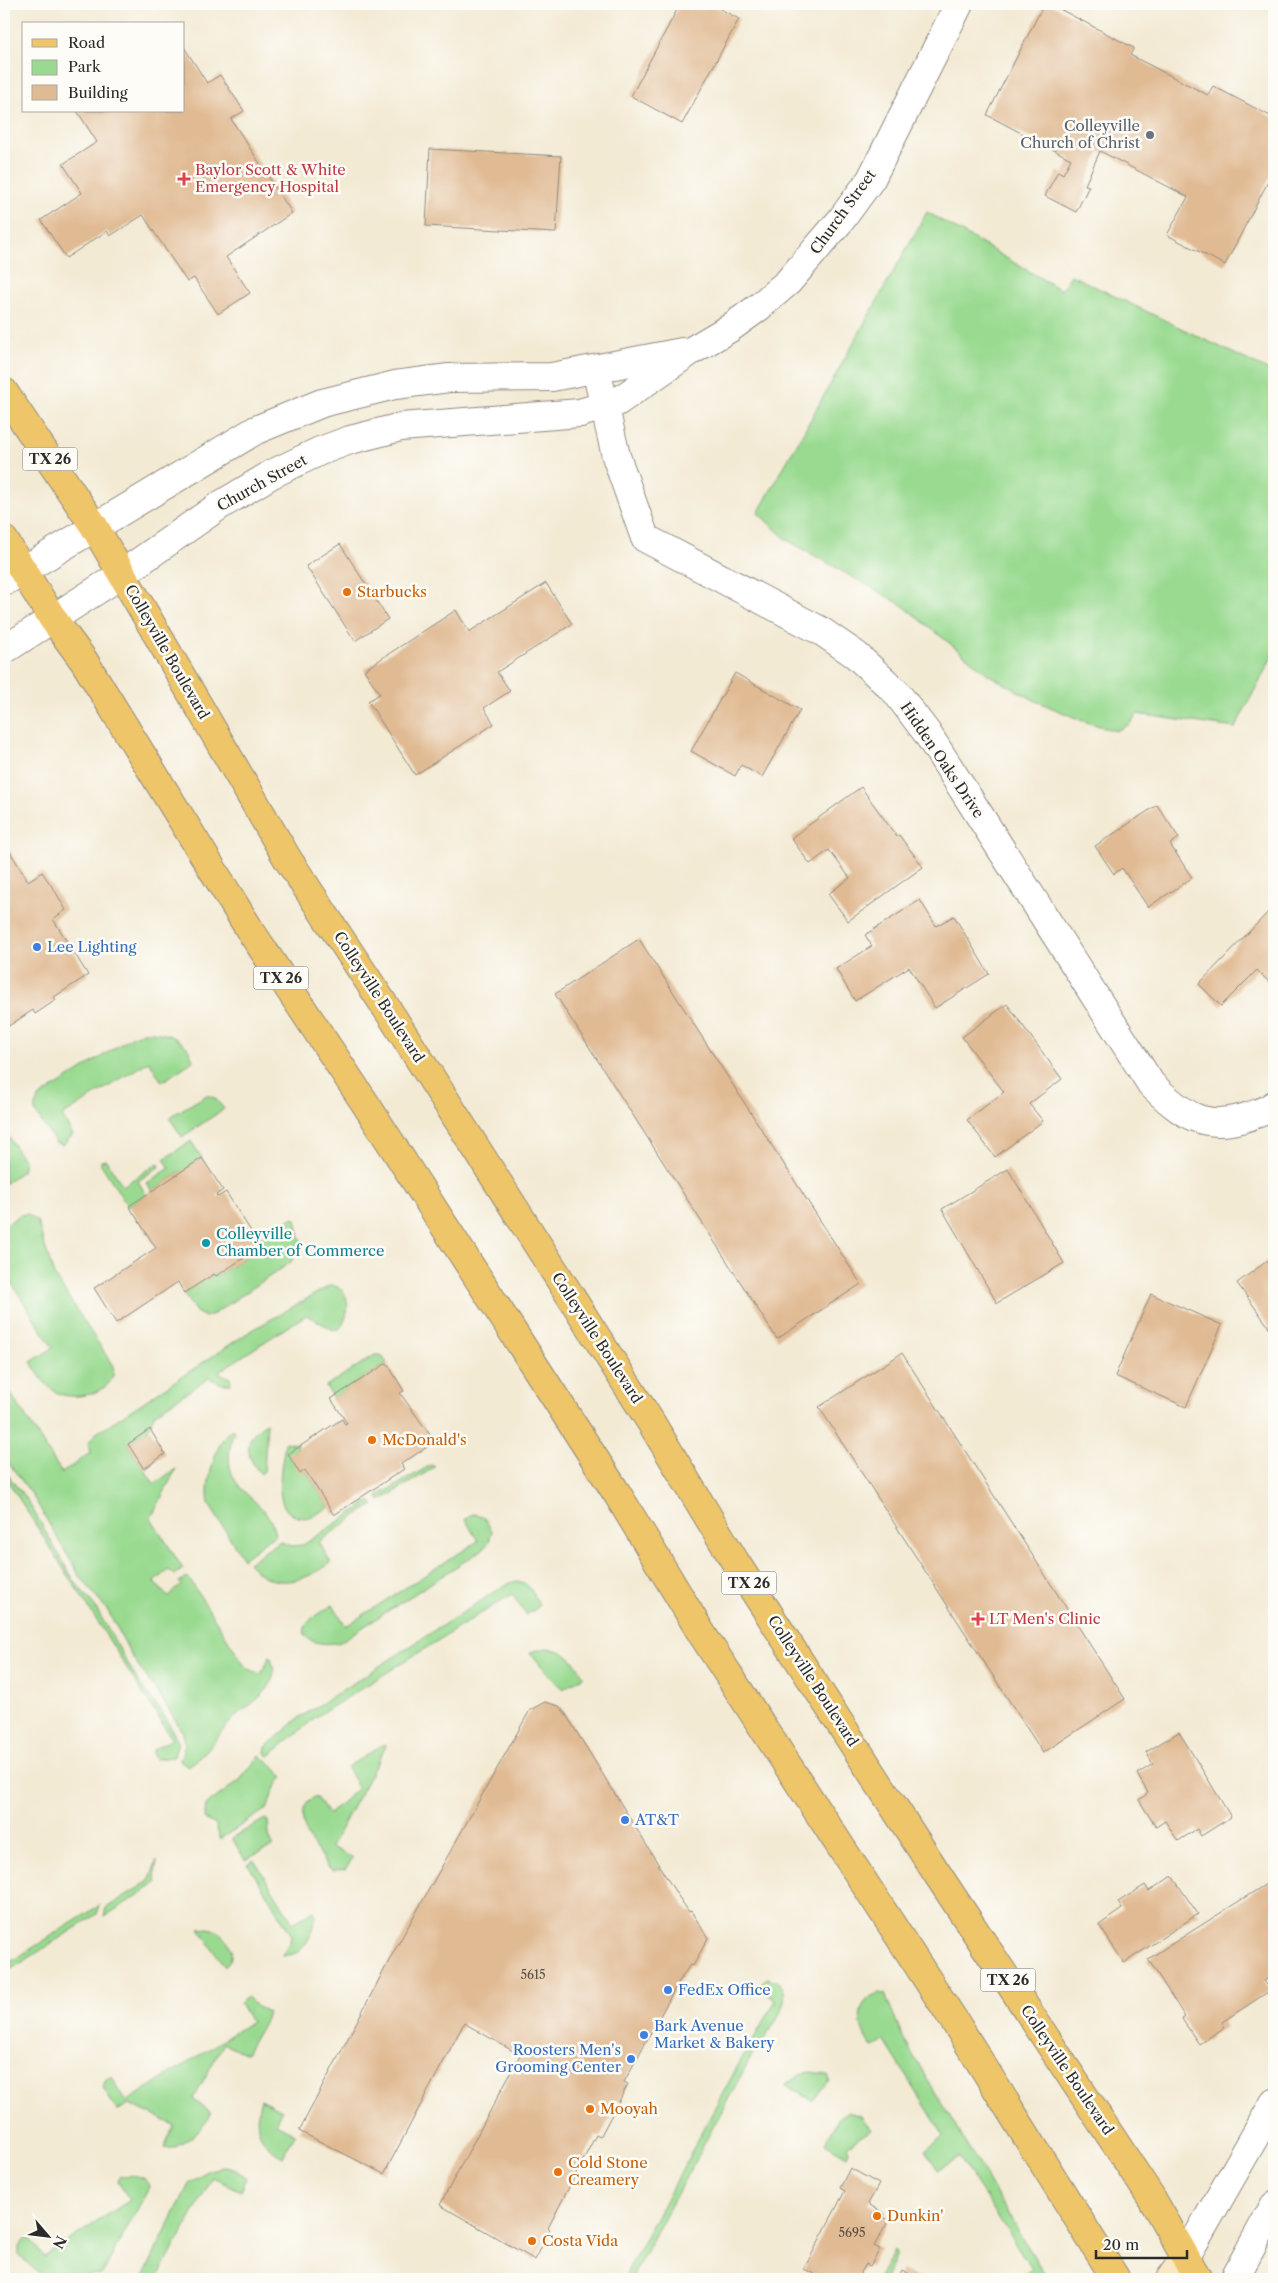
<svg xmlns="http://www.w3.org/2000/svg" width="1278" height="2283" font-family="'Libre Caslon Text',serif">
	<rect width="100%" height="100%" fill="#fdfcf7"/>
	<filter id="ink" filterUnits="userSpaceOnUse"><feTurbulence type="fractalNoise" baseFrequency=".02" numOctaves="2"/><feDisplacementMap in="SourceGraphic" scale="10" xChannelSelector="R" yChannelSelector="G"/><feConvolveMatrix kernelMatrix="1 2 1 2 8 2 1 2 1" color-interpolation-filters="sRGB"/></filter>
	<filter id="wash" filterUnits="userSpaceOnUse"><feTurbulence type="fractalNoise" baseFrequency=".0096" numOctaves="4" result="noise"/><feDisplacementMap in="SourceGraphic" scale="20" xChannelSelector="R" yChannelSelector="G"/><feGaussianBlur stdDeviation="1.12" result="paint"/><feColorMatrix in="noise" values="0 0 0 0 0 0 0 0 0 0 0 0 0 0 0 0 0 1.4 0 .05"/><feComposite in="paint" operator="in"/></filter>
	<g filter="url(#wash)">
		<rect width="100%" height="100%" fill="#f3ead4"/>
		<!-- green -->
		<path fill="#99da90" stroke="#62825e" d="M 927,212 L 1061,290 L 1071,275 L 1274,373 L 1274,653 L 1235,728 L 1137,714 L 1130,724 L 1116,731 L 1083,721 L 1036,701 L 989,675 L 902,605 L 787,540 L 758,513 Z
			M 143,1032 C 163,1031 189,1038 193,1061 L 162,1082 L 149,1061 L 62,1116 L 73,1135 L 62,1145 L 56,1143 L 35,1112 L 35,1106 L 38,1098 L 133,1036 Z
			M 207,1095 L 215,1098 L 224,1109 L 182,1137 L 171,1120 L 171,1116 Z
			M 4,1129 L 24,1162 L 22,1171 L 4,1184 Z
			M 191,1141 L 202,1158 L 152,1191 L 147,1183 L 170,1168 L 164,1159 Z
			M 106,1160 L 123,1186 L 158,1163 L 160,1166 L 138,1181 L 146,1195 L 128,1207 L 101,1164 L 101,1161 Z
			M 27,1214 L 37,1221 L 54,1275 L 113,1366 C 119,1391 79,1401 60,1394 C 47,1389 38,1374 31,1362 L 53,1348 L 4,1271 L 4,1226 L 20,1215 Z
			M 292,1218 L 296,1219 L 301,1242 L 291,1262 L 214,1314 L 205,1317 L 196,1312 L 183,1293 L 214,1274 L 216,1276 L 261,1247 L 257,1240 Z
			M 331,1285 C 352,1288 351,1316 339,1329 L 334,1330 L 306,1315 L 218,1372 L 230,1378 L 231,1384 L 222,1384 L 209,1378 L 155,1413 L 147,1431 L 128,1444 L 154,1484 L 176,1469 L 151,1518 L 183,1569 L 174,1575 L 169,1570 L 154,1582 L 168,1597 L 181,1585 L 179,1582 L 188,1577 L 246,1668 L 261,1674 L 270,1656 C 274,1666 275,1673 271,1683 C 264,1697 246,1707 234,1718 C 218,1734 208,1754 188,1766 L 180,1760 L 185,1745 L 183,1733 L 168,1708 L 133,1658 L 108,1611 L 79,1575 L 31,1493 L 4,1457 L 4,1383 L 62,1473 L 90,1453 L 88,1444 L 95,1434 L 249,1332 Z
			M 375,1355 L 381,1355 L 387,1363 L 333,1398 L 326,1386 Z
			M 267,1423 L 264,1471 L 261,1474 C 244,1456 243,1435 267,1423 Z
			M 232,1429 L 234,1431 C 214,1497 265,1490 276,1534 L 243,1559 L 210,1506 C 203,1488 216,1439 232,1429 Z
			M 285,1442 L 297,1444 L 300,1473 L 305,1470 L 329,1507 C 317,1514 307,1522 293,1515 C 271,1505 283,1462 285,1442 Z
			M 431,1465 L 435,1467 L 380,1501 L 378,1496 Z
			M 4,1470 L 27,1500 L 75,1582 L 94,1605 L 138,1681 L 167,1720 L 178,1742 L 174,1757 L 155,1759 L 152,1753 L 154,1749 L 172,1739 L 4,1475 Z
			M 370,1501 L 374,1505 L 357,1515 L 319,1542 L 331,1563 C 304,1582 273,1592 248,1563 L 280,1541 L 290,1546 L 303,1545 Z
			M 473,1514 L 483,1516 L 492,1531 L 489,1542 L 482,1550 L 340,1642 C 328,1646 295,1643 307,1624 C 312,1616 325,1610 333,1605 L 346,1626 L 478,1541 L 465,1519 Z
			M 516,1581 C 529,1581 533,1594 539,1604 L 537,1608 L 526,1615 L 512,1594 L 316,1717 L 269,1756 L 265,1753 L 266,1747 L 299,1718 L 507,1584 Z
			M 547,1648 C 569,1652 572,1658 584,1676 L 563,1689 L 553,1680 L 530,1652 Z
			M 384,1744 L 386,1746 L 331,1847 L 353,1858 L 345,1869 L 333,1870 L 328,1867 C 315,1846 286,1816 315,1796 L 329,1814 L 358,1788 L 347,1767 Z
			M 260,1755 L 283,1776 L 273,1791 L 268,1808 L 220,1839 L 216,1825 L 204,1819 L 206,1805 L 240,1780 Z
			M 265,1819 L 268,1821 L 269,1836 L 273,1846 L 245,1860 L 232,1838 Z
			M 157,1860 L 155,1874 L 157,1883 L 104,1917 L 106,1908 L 149,1881 Z
			M 254,1860 L 293,1923 L 314,1911 C 319,1922 307,1946 298,1952 C 293,1955 288,1955 282,1955 L 290,1942 L 291,1934 L 248,1864 Z
			M 100,1905 L 97,1914 L 4,1974 L 4,1966 Z
			M 209,1928 C 226,1932 240,1953 225,1967 L 199,1929 Z
			M 767,1978 C 809,1986 764,2039 752,2055 L 631,2279 L 623,2279 L 736,2069 L 776,2000 L 756,1987 Z
			M 879,1993 L 885,1994 L 904,2040 L 1039,2265 L 1049,2279 L 1016,2279 L 1032,2269 L 959,2157 L 938,2170 L 925,2151 L 944,2136 L 884,2040 L 873,2047 L 871,2046 C 858,2029 853,2001 879,1993 Z
			M 247,1997 L 257,2007 L 268,2012 L 266,2019 L 246,2054 L 224,2043 L 193,2099 L 211,2113 C 208,2126 176,2153 164,2148 L 174,2125 L 129,2104 L 117,2111 L 103,2088 L 105,2081 L 111,2077 L 126,2102 L 251,2022 L 240,2003 Z
			M 811,2072 L 828,2075 L 830,2080 L 812,2100 L 785,2085 L 799,2074 Z
			M 261,2099 L 282,2111 L 276,2124 L 295,2134 L 283,2157 C 259,2144 252,2125 261,2099 Z
			M 848,2112 L 861,2116 L 871,2130 L 847,2146 L 849,2151 L 847,2156 L 825,2143 L 839,2118 Z
			M 223,2167 C 232,2168 240,2171 246,2178 L 240,2191 L 213,2177 L 157,2279 L 142,2279 L 189,2184 L 206,2171 Z
			M 120,2176 C 132,2175 145,2174 150,2186 L 101,2276 L 93,2274 L 82,2277 L 80,2279 L 46,2279 L 19,2256 L 19,2246 L 27,2236 L 44,2257 L 130,2200 L 118,2182 Z
			M 894,2250 L 896,2254 L 885,2279 L 878,2279 Z"/>
		<g id="blocks">
			<!-- building -->
			<path fill="#e0ba93" d="M 680,4 L 711,4 L 739,19 L 682,124 L 631,96 Z
				M 1044,4 L 1050,4 L 1134,48 L 1130,55 L 1208,95 L 1213,86 L 1274,118 L 1274,170 L 1225,265 L 1167,235 L 1188,197 L 1100,151 L 1085,185 L 1089,186 L 1076,212 L 1045,196 L 1058,171 L 1063,174 L 1071,159 L 987,115 Z
				M 184,47 L 207,83 L 220,75 L 244,111 L 231,119 L 292,213 L 226,257 L 250,293 L 218,314 L 194,278 L 187,282 L 143,215 L 110,236 L 107,231 L 66,258 L 41,220 L 82,193 L 63,164 L 97,142 L 77,111 L 184,111 Z
				M 430,149 L 561,156 L 556,233 L 426,226 Z
				M 340,544 L 388,619 L 355,641 L 306,566 Z
				M 546,583 L 572,624 L 497,672 L 510,691 L 484,708 L 494,724 L 415,775 L 368,701 L 380,694 L 364,670 L 456,610 L 469,632 Z
				M 735,673 L 800,710 L 762,777 L 741,765 L 735,776 L 691,751 Z
				M 861,787 L 897,837 L 899,835 L 923,867 L 848,921 L 828,894 L 850,878 L 829,850 L 810,864 L 791,838 Z
				M 1157,805 L 1179,838 L 1170,844 L 1192,878 L 1148,907 L 1122,868 L 1114,874 L 1095,846 Z
				M 4,842 L 28,881 L 42,872 L 55,891 L 66,910 L 53,919 L 88,975 L 54,997 L 56,1000 L 35,1014 L 33,1010 L 4,1029 Z
				M 920,900 L 936,926 L 954,916 L 989,974 L 935,1008 L 909,967 L 855,1001 L 836,969 L 872,946 L 865,935 Z
				M 1274,906 L 1274,987 L 1257,970 L 1221,1006 L 1199,984 Z
				M 639,939 L 861,1284 L 777,1339 L 555,994 Z
				M 1007,1004 L 1062,1079 L 1029,1104 L 1043,1121 L 995,1157 L 967,1120 L 1004,1092 L 962,1037 Z
				M 202,1158 L 223,1190 L 216,1195 L 218,1197 L 226,1192 L 261,1247 L 216,1276 L 214,1274 L 184,1293 L 178,1282 L 116,1323 L 94,1288 L 156,1248 L 129,1206 Z
				M 1008,1169 L 1064,1263 L 997,1303 L 942,1209 Z
				M 1274,1256 L 1274,1334 L 1237,1283 Z
				M 1151,1294 L 1222,1325 L 1186,1407 L 1115,1376 Z
				M 902,1353 L 1125,1699 L 1043,1753 L 819,1407 Z
				M 387,1363 L 404,1391 L 400,1393 L 435,1442 L 401,1464 L 404,1469 L 334,1515 L 305,1470 L 300,1474 L 288,1454 L 342,1419 L 345,1424 L 347,1423 L 331,1399 Z
				M 150,1429 L 165,1454 L 144,1469 L 128,1444 Z
				M 545,1702 L 559,1706 L 565,1713 L 676,1893 L 689,1912 L 691,1911 L 708,1938 L 693,1966 L 690,1965 L 678,1983 L 624,2082 L 628,2084 L 600,2137 L 596,2135 L 548,2228 L 550,2230 L 535,2260 L 440,2205 L 520,2055 L 464,2023 L 384,2174 L 299,2131 L 392,1955 L 530,1710 Z
				M 1179,1732 L 1231,1817 L 1201,1836 L 1197,1829 L 1178,1841 L 1165,1821 L 1156,1827 L 1139,1800 L 1148,1793 L 1137,1774 L 1153,1764 L 1146,1752 Z
				M 1172,1876 L 1198,1914 L 1124,1963 L 1099,1925 L 1122,1909 L 1118,1902 L 1145,1885 L 1149,1891 Z
				M 1274,1879 L 1274,1961 L 1270,1964 L 1274,1969 L 1274,1975 L 1264,1981 L 1271,1990 L 1222,2022 L 1225,2027 L 1199,2044 L 1182,2019 L 1185,2017 L 1148,1959 Z
				M 850,2168 L 879,2184 L 868,2204 L 885,2214 L 883,2217 L 889,2220 L 874,2246 L 880,2249 L 870,2266 L 866,2264 L 857,2279 L 812,2279 L 815,2274 L 804,2269 L 845,2191 L 840,2188 Z
				M 902,2270 L 919,2279 L 897,2279 Z"/>
		</g>
	</g>
	<g filter="url(#ink)">
		<use href="#blocks" fill-opacity="0" stroke="#8f8a80" stroke-width="1"/>
		<g fill="none" stroke-linecap="round" stroke-linejoin="round">
			<!-- minor casing -->
			<g stroke="#8f8a80" stroke-width="30">
				<path id="minor" d="M 596,369 L 616,456 L 645,538 L 821,631 L 856,655 L 896,692 L 927,733 L 1151,1084 C 1182,1115 1205,1132 1250,1116 C 1258,1113 1267,1111 1274,1105"/>
			</g>
			<!-- tertiary casing -->
			<g stroke="#8f8a80" stroke-width="30">
				<path id="tertiary" d="M 4,582 L 256,430 L 322,403 L 395,385 L 449,378 L 552,377 L 682,352
					M 4,650 L 122,574 L 219,506 L 272,474 L 320,451 L 350,440 L 401,427 L 580,413 L 617,402 L 691,351 L 730,328 L 759,307 L 788,282 L 841,220 L 871,179 L 959,4
					M 1185,2258 L 1274,2103
					M 1234,2279 L 1274,2206"/>
			</g>
			<!-- secondary casing -->
			<g stroke="#8f8a80" stroke-width="30">
				<path id="secondary" d="M 1170,2279 L 1185,2258"/>
			</g>
			<!-- primary casing -->
			<g stroke="#8f8a80" stroke-width="30">
				<path id="primary" d="M 4,392 L 94,526 L 287,858 L 393,1018 L 652,1424 L 736,1563 L 940,1878 L 1151,2197 L 1198,2279
					M 4,540 L 53,619 L 84,661 L 250,930 L 365,1103 L 618,1495 L 702,1634 L 955,2022 L 1116,2279"/>
			</g>
			<!-- minor -->
			<use href="#minor" stroke="#fff" stroke-width="28"/>
			<!-- tertiary -->
			<use href="#tertiary" stroke="#fff" stroke-width="28"/>
			<!-- secondary -->
			<use href="#secondary" stroke="#f8e8c3" stroke-width="28"/>
			<!-- primary -->
			<use href="#primary" stroke="#eec569" stroke-width="28"/>
		</g>
	</g>
	<!-- markers -->
	<circle fill="#6b7280" stroke="#fdfcf7" stroke-width="2" cx="1150" cy="135" r="5"/>
	<g fill="#e0444e" stroke="#fdfcf7" stroke-width="2">
		<path d="M181.5 171.5h5v5h5v5h-5v5h-5v-5h-5v-5h5z"/>
		<path d="M975.5 1611.5h5v5h5v5h-5v5h-5v-5h-5v-5h5z"/>
	</g>
	<g fill="#e8710a" stroke="#fdfcf7" stroke-width="2">
		<circle cx="347" cy="592" r="5"/>
		<circle cx="372" cy="1440" r="5"/>
		<circle cx="590" cy="2109" r="5"/>
		<circle cx="558" cy="2172" r="5"/>
		<circle cx="877" cy="2216" r="5"/>
		<circle cx="532" cy="2241" r="5"/>
	</g>
	<g fill="#3f7fe0" stroke="#fdfcf7" stroke-width="2">
		<circle cx="37" cy="947" r="5"/>
		<circle cx="625" cy="1820" r="5"/>
		<circle cx="668" cy="1990" r="5"/>
		<circle cx="644" cy="2035" r="5"/>
		<circle cx="631" cy="2059" r="5"/>
	</g>
	<circle fill="#0f9aa8" stroke="#fdfcf7" stroke-width="2" cx="206" cy="1243" r="5"/>
	<g text-anchor="middle" stroke-width="5" stroke-linejoin="round" paint-order="stroke">
		<!-- number labels -->
		<g font-size="12" fill="#584f45">
			<text x="533" y="1979">5615</text>
			<text x="852" y="2237">5695</text>
		</g>
		<!-- shield labels -->
		<g fill="#fdfcf7" stroke="#6a6a68" stroke-width="1">
			<rect x="22.5" y="447.5" width="55" height="23" rx="4"/>
			<rect x="253.5" y="966.5" width="55" height="23" rx="4"/>
			<rect x="721.5" y="1571.5" width="55" height="23" rx="4"/>
			<rect x="980.5" y="1968.5" width="55" height="23" rx="4"/>
		</g>
		<g font-size="14" font-weight="bold" fill="#2b2b2b">
			<text x="50" y="464">TX 26</text>
			<text x="281" y="983">TX 26</text>
			<text x="749" y="1588">TX 26</text>
			<text x="1008" y="1985">TX 26</text>
		</g>
		<!-- worship labels -->
		<g font-size="15" fill="#5b616d" stroke="#fdfcf7" text-anchor="end">
			<text x="1140" y="131">Colleyville<tspan x="1140" dy="17">Church of Christ</tspan></text>
		</g>
		<!-- health labels -->
		<g font-size="15" fill="#be3a42" stroke="#fdfcf7" text-anchor="start">
			<text x="195" y="175">Baylor Scott &amp; White<tspan x="195" dy="17">Emergency Hospital</tspan></text>
			<text x="989" y="1624">LT Men's Clinic</text>
		</g>
		<!-- street labels -->
		<g font-size="15" fill="#2b2b2b" stroke="#fdfcf7">
			<text transform="translate(843 212) rotate(-54)" y="5">Church Street</text>
			<text transform="translate(262 483) rotate(-29)" y="5">Church Street</text>
			<text transform="translate(167 652) rotate(60)" y="5">Colleyville Boulevard</text>
			<text transform="translate(942 760) rotate(56)" y="5">Hidden Oaks Drive</text>
			<text transform="translate(379 997) rotate(57)" y="5">Colleyville Boulevard</text>
			<text transform="translate(597 1338) rotate(57)" y="5">Colleyville Boulevard</text>
			<text transform="translate(813 1681) rotate(57)" y="5">Colleyville Boulevard</text>
			<text transform="translate(1067 2070) rotate(56)" y="5">Colleyville Boulevard</text>
		</g>
		<!-- food labels -->
		<g font-size="15" fill="#c56008" stroke="#fdfcf7" text-anchor="start">
			<text x="357" y="597">Starbucks</text>
			<text x="382" y="1445">McDonald's</text>
			<text x="600" y="2114">Mooyah</text>
			<text x="568" y="2168">Cold Stone<tspan x="568" dy="17">Creamery</tspan></text>
			<text x="887" y="2221">Dunkin'</text>
			<text x="542" y="2246">Costa Vida</text>
		</g>
		<!-- shop labels -->
		<g font-size="15" fill="#366cbe" stroke="#fdfcf7" text-anchor="start">
			<text x="47" y="952">Lee Lighting</text>
			<text x="635" y="1825">AT&amp;T</text>
			<text x="678" y="1995">FedEx Office</text>
			<text x="654" y="2031">Bark Avenue<tspan x="654" dy="17">Market &amp; Bakery</tspan></text>
			<text x="621" y="2055" text-anchor="end">Roosters Men's<tspan x="621" dy="17">Grooming Center</tspan></text>
		</g>
		<!-- culture labels -->
		<g font-size="15" fill="#0d838f" stroke="#fdfcf7" text-anchor="start">
			<text x="216" y="1239">Colleyville<tspan x="216" dy="17">Chamber of Commerce</tspan></text>
		</g>
	</g>
	<!-- margin -->
	<rect width="1278" height="2283" fill="none" stroke="#fdfcf7" stroke-width="20"/>
	<!-- legend -->
	<rect x="22" y="22" width="162" height="90" fill="#fdfcf7" stroke="#a9a8a5"/>
	<rect x="32" y="39" width="25" height="8" fill="#eec569" stroke="#a9a8a5"/>
	<text x="68" y="48" font-size="15" fill="#2b2b2b">Road</text>
	<rect x="32" y="60" width="25" height="15" fill="#99da90" stroke="#a9a8a5"/>
	<text x="68" y="72" font-size="15" fill="#2b2b2b">Park</text>
	<rect x="32" y="85" width="25" height="15" fill="#e0ba93" stroke="#a9a8a5"/>
	<text x="68" y="98" font-size="15" fill="#2b2b2b">Building</text>
	<!-- north arrow -->
	<g transform="translate(48 2236) rotate(118)" stroke="#fdfcf7" stroke-width="4" paint-order="stroke">
	<path d="M0-4L9 19L0 12L-9 19Z" fill="#2b2b2b"/>
	<text y="-8" font-size="14" font-weight="bold" text-anchor="middle" fill="#2b2b2b">N</text>
	</g>
	<!-- scale -->
	<path d="M1096 2250v8h91v-8" fill="none" stroke="#2b2b2b" stroke-width="2.5"/>
	<text x="1103" y="2250" font-size="15" fill="#2b2b2b" stroke="#fdfcf7" stroke-width="4" paint-order="stroke">20 m</text>
</svg>
